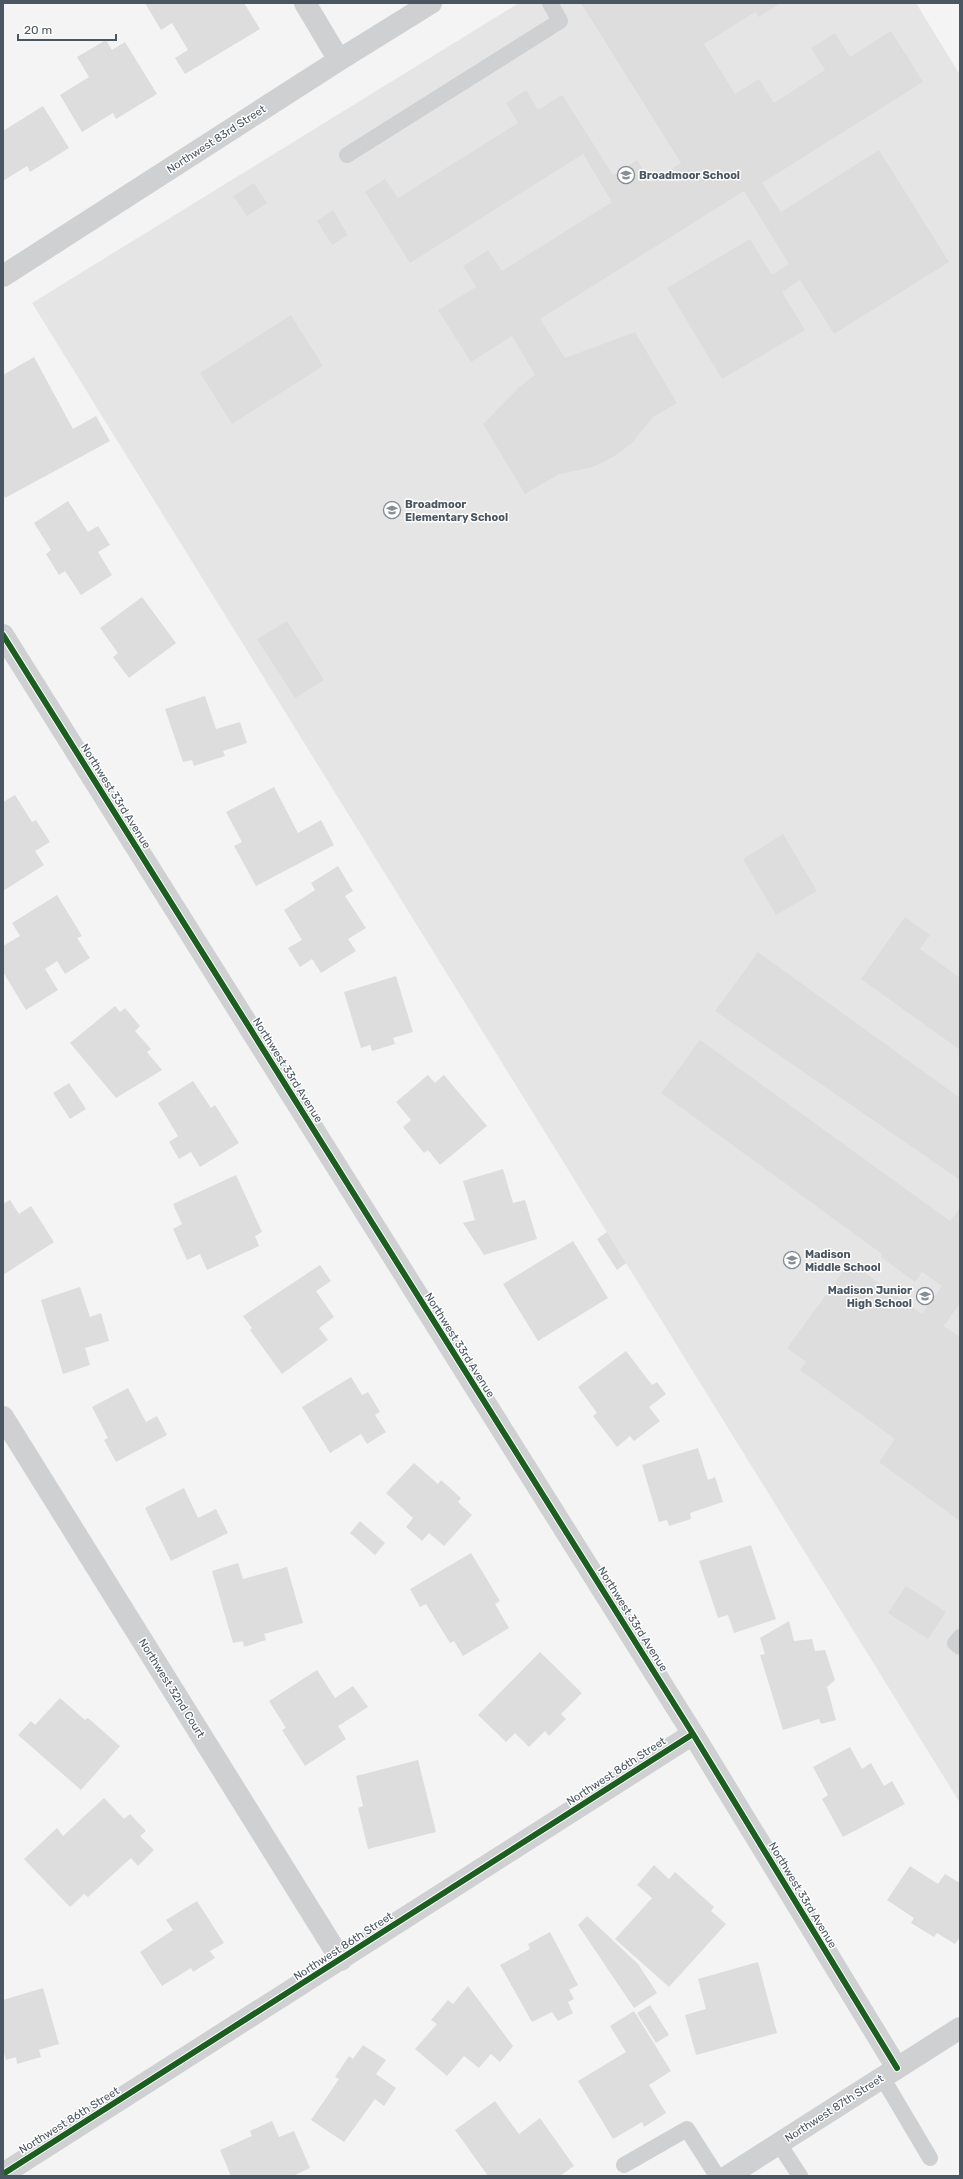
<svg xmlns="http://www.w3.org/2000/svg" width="963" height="2179" font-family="Rubik,sans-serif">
	<rect width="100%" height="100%" fill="#f4f4f4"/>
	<!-- education -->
	<path fill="#e6e5e6" d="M 519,3 L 916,3 L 960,75 L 960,1803 L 32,303 Z"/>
	<!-- building -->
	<path fill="#ddddde" d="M 145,3 L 244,3 L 260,29 L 185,74 L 175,58 L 188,50 L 172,23 L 161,30 Z
		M 581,3 L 781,3 L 759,17 L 755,12 L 704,44 L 735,94 L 759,79 L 774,103 L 825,70 L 811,48 L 835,33 L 850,57 L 891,31 L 923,82 L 762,183 L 781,212 L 879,150 L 949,262 L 834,334 L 800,280 L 782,292 L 805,330 L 722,379 L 667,288 L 750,239 L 772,275 L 789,264 L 744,191 L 540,319 L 565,358 L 635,332 L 677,403 L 653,417 L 632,443 L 613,457 L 593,467 L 559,474 L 525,494 L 483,424 L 518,388 L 535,375 L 512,336 L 471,362 L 438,310 L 476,287 L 463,266 L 488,250 L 502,271 L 612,202 L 583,154 L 410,263 L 365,192 L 385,179 L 398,198 L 518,123 L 506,103 L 526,90 L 538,110 L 562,95 L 613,175 L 637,160 L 651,182 L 681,163 Z
		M 106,40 L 112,50 L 125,42 L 157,94 L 116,119 L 113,113 L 82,132 L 60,95 L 89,77 L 77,57 Z
		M 43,106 L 69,148 L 30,172 L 27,166 L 3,181 L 3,131 Z
		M 254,183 L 267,203 L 247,216 L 233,196 Z
		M 333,210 L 348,235 L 332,245 L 317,221 Z
		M 291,315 L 323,366 L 232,424 L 200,373 Z
		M 34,357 L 73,429 L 96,416 L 110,441 L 5,498 L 3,494 L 3,375 Z
		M 68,501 L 88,532 L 98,526 L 110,545 L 98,552 L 112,575 L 81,595 L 65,571 L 59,575 L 46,554 L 51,550 L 34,523 Z
		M 142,597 L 176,643 L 129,678 L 113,657 L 118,653 L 100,628 Z
		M 287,621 L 324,680 L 295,698 L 257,639 Z
		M 205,696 L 216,729 L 240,722 L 247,743 L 223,751 L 225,756 L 194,766 L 192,760 L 183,762 L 165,709 Z
		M 274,787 L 298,833 L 321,820 L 334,845 L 256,886 L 234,846 L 242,842 L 226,812 Z
		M 15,795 L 32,822 L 36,820 L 50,842 L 35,851 L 44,865 L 3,891 L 3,802 Z
		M 783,834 L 817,891 L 776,915 L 743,859 Z
		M 338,866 L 353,891 L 345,896 L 366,928 L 348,939 L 356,951 L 321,973 L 312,959 L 300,967 L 288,948 L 302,940 L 284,910 L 315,890 L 311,883 Z
		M 57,895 L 82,936 L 77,938 L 90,958 L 65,974 L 57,961 L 45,969 L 58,990 L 26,1010 L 3,972 L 3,946 L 20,936 L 12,923 Z
		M 905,917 L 930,935 L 920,949 L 960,978 L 960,1050 L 861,979 Z
		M 758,952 L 960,1098 L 960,1180 L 715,1011 Z
		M 396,976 L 413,1032 L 393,1038 L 395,1044 L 372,1051 L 370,1045 L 361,1048 L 344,992 Z
		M 115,1006 L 120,1012 L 125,1008 L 140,1026 L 135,1031 L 151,1049 L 147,1052 L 162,1070 L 116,1098 L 70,1043 Z
		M 700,1040 L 950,1221 L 960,1208 L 960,1303 L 944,1326 L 960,1337 L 960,1521 L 879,1462 L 895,1439 L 800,1370 L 806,1362 L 787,1348 L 850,1262 L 922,1314 L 942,1286 L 922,1272 L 915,1282 L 881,1257 L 882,1254 L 661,1093 Z
		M 428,1075 L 435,1083 L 444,1075 L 487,1126 L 440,1165 L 428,1150 L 424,1153 L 403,1127 L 411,1120 L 396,1102 Z
		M 193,1081 L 211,1108 L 215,1105 L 239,1143 L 200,1167 L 191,1152 L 179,1159 L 169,1142 L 178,1136 L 158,1103 Z
		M 69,1083 L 86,1109 L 70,1119 L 53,1093 Z
		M 503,1169 L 513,1203 L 525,1200 L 537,1239 L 484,1255 L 463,1223 L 475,1220 L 463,1181 Z
		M 236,1175 L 262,1232 L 255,1236 L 259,1246 L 207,1270 L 200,1254 L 187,1260 L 173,1229 L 182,1224 L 173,1204 Z
		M 10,1200 L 19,1214 L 31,1206 L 54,1242 L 3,1275 L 3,1204 Z
		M 607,1232 L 626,1263 L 617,1270 L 597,1239 Z
		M 573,1241 L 608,1298 L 538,1341 L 503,1284 Z
		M 320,1265 L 331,1281 L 316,1291 L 334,1317 L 319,1328 L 328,1340 L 282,1374 L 250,1330 L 252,1328 L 243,1316 Z
		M 80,1287 L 90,1317 L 101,1313 L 109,1341 L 85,1348 L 90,1365 L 63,1374 L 41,1300 Z
		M 626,1351 L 652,1385 L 657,1382 L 666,1394 L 649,1407 L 660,1421 L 634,1441 L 630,1436 L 617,1447 L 593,1416 L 597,1413 L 578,1387 Z
		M 351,1377 L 362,1395 L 368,1392 L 380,1412 L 375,1415 L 386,1432 L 367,1444 L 361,1434 L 330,1453 L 302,1407 Z
		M 128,1388 L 146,1422 L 157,1416 L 167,1435 L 116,1462 L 104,1440 L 108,1438 L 92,1407 Z
		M 698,1448 L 708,1480 L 715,1477 L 723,1502 L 690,1513 L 691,1519 L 669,1526 L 667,1520 L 659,1522 L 642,1465 Z
		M 414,1463 L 438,1484 L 441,1480 L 461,1498 L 458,1502 L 472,1515 L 444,1546 L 429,1533 L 422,1541 L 406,1527 L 413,1518 L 386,1493 Z
		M 184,1488 L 198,1518 L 216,1509 L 228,1533 L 171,1561 L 145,1508 Z
		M 360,1521 L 385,1543 L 375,1555 L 350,1533 Z
		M 751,1545 L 776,1619 L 734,1633 L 728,1615 L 718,1618 L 699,1561 Z
		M 471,1553 L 500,1601 L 495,1604 L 509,1628 L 463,1656 L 454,1641 L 450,1643 L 426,1604 L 420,1607 L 410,1589 Z
		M 238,1563 L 243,1579 L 287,1567 L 303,1623 L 264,1634 L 266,1640 L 244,1647 L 243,1641 L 233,1643 L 212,1571 Z
		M 906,1586 L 946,1612 L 928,1639 L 888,1613 Z
		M 789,1621 L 794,1641 L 812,1639 L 815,1651 L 825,1650 L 835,1680 L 827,1687 L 836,1720 L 821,1724 L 819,1719 L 783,1730 L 760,1655 L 765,1654 L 760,1638 Z
		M 540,1652 L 582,1693 L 561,1714 L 566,1719 L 549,1736 L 545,1731 L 529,1747 L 515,1733 L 506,1742 L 478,1715 Z
		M 317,1670 L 335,1698 L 353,1686 L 368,1707 L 338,1726 L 346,1739 L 305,1766 L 282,1730 L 286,1728 L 269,1701 Z
		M 60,1698 L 85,1720 L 88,1718 L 120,1746 L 81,1790 L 18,1735 L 31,1721 L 35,1725 Z
		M 850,1747 L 862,1769 L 871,1763 L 884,1786 L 892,1781 L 905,1804 L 843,1837 L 822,1799 L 828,1795 L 813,1767 Z
		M 418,1760 L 436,1832 L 368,1849 L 358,1808 L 363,1806 L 356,1776 Z
		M 104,1798 L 124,1819 L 130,1814 L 146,1831 L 140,1836 L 154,1850 L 138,1866 L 131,1858 L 88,1897 L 84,1894 L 70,1907 L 24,1859 L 57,1828 L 63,1836 Z
		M 654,1865 L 669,1879 L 675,1872 L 714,1907 L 711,1911 L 726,1924 L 669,1987 L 615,1939 L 652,1898 L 637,1885 Z
		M 910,1866 L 938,1884 L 945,1874 L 960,1883 L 960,1937 L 955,1944 L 937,1933 L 934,1937 L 911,1923 L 914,1918 L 887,1900 Z
		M 197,1901 L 224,1943 L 210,1951 L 215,1958 L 193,1972 L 191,1968 L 162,1986 L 140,1952 L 173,1930 L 166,1920 Z
		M 587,1916 L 638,1964 L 657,1993 L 634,2008 L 578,1925 Z
		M 550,1932 L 578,1985 L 569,1990 L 574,1999 L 568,2002 L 573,2013 L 558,2021 L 552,2012 L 532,2022 L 500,1965 L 530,1949 L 528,1944 Z
		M 758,1962 L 777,2033 L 696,2055 L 685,2015 L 706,2009 L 698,1979 Z
		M 468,1986 L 513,2046 L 500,2062 L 491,2054 L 479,2068 L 464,2056 L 447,2076 L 415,2049 L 437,2024 L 431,2020 L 448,2000 L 453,2004 Z
		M 43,1988 L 59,2044 L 39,2050 L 41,2057 L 17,2064 L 16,2057 L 6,2060 L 3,2049 L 3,2000 Z
		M 650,2005 L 669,2035 L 656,2043 L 637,2013 Z
		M 634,2011 L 671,2071 L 649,2085 L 666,2113 L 644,2127 L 642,2122 L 613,2139 L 578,2081 L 626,2052 L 610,2026 Z
		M 363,2045 L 386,2060 L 376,2074 L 396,2088 L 384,2106 L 375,2099 L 344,2142 L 311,2120 L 339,2079 L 335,2077 L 349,2056 L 353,2059 Z
		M 495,2101 L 519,2134 L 540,2118 L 574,2166 L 560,2176 L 488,2176 L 455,2130 Z
		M 272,2121 L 279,2137 L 294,2131 L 310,2168 L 293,2176 L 231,2176 L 220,2150 L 252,2136 L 250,2131 Z"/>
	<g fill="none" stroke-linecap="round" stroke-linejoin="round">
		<!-- service -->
		<path stroke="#ced0d2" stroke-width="16" d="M 347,155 L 560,21 L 550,3
			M 960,1637 L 955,1643 L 960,1647
			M 882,2077 L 930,2158
			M 779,2144 L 800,2176
			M 624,2165 L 687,2129 L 717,2176"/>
		<!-- minor -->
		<path stroke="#ced0d2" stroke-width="22" d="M 305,3 L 339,60
			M 3,276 L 339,60 L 431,3
			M 3,635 L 693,1734 L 897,2068
			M 3,1417 L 341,1960
			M 3,2174 L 693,1734"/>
		<!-- tertiary -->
		<path stroke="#ced0d2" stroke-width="22" d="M 728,2176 L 960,2028"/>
		<!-- cycleway casing -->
		<g stroke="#fff" stroke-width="8">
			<path id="cycleway" d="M 3,635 L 693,1734 L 897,2068
				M 3,2174 L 693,1734"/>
		</g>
		<!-- cycleway -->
		<use href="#cycleway" stroke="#1b5e20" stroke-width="6"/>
	</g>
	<!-- icons -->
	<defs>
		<g id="school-ring" transform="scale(0.9)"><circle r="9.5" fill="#fff" stroke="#868d94" stroke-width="1.5"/><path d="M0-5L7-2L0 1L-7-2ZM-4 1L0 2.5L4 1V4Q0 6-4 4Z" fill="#868d94"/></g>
	</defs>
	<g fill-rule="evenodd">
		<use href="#school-ring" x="626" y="175"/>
		<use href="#school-ring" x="392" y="510"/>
		<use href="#school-ring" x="792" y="1260"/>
		<use href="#school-ring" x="925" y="1296"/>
	</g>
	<g text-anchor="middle" stroke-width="3" stroke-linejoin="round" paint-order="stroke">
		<!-- street labels -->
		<g font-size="11" fill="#4a5661" stroke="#fff">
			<text transform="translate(216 139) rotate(-33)" y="4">Northwest 83rd Street</text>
			<text transform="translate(116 796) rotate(58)" y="4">Northwest 33rd Avenue</text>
			<text transform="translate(288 1070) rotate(58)" y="4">Northwest 33rd Avenue</text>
			<text transform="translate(460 1345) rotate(58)" y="4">Northwest 33rd Avenue</text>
			<text transform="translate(633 1619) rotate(58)" y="4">Northwest 33rd Avenue</text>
			<text transform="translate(172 1688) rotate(58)" y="4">Northwest 32nd Court</text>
			<text transform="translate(616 1771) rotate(-33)" y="4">Northwest 86th Street</text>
			<text transform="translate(803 1895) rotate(59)" y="4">Northwest 33rd Avenue</text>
			<text transform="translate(343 1946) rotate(-33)" y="4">Northwest 86th Street</text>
			<text transform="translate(834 2108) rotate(-33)" y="4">Northwest 87th Street</text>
			<text transform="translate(69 2120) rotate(-32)" y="4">Northwest 86th Street</text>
		</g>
		<!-- poi labels -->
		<g font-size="11" font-weight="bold" fill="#4a5661" stroke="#fff" text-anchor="start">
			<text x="639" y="179">Broadmoor School</text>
			<text x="405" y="508">Broadmoor<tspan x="405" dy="13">Elementary School</tspan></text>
			<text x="805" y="1258">Madison<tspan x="805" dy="13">Middle School</tspan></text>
			<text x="912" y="1294" text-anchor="end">Madison Junior<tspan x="912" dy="13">High School</tspan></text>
		</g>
	</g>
	<!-- border -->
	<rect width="963" height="2179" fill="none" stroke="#4a5661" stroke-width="8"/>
	<!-- scale -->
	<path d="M18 34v6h98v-6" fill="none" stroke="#4a5661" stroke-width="2"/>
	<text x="24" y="34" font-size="12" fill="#4a5661" stroke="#ffffff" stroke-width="3" paint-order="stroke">20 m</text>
</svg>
